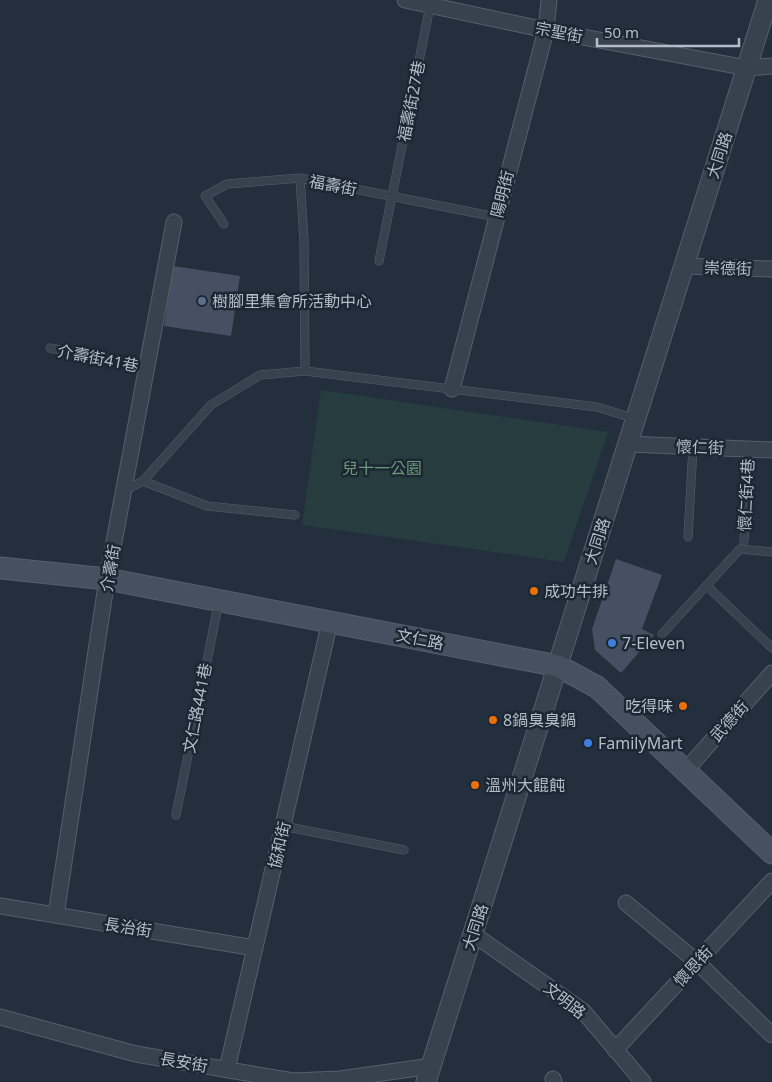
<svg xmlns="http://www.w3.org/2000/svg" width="772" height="1082" font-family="'Noto Sans','Noto Sans TC',sans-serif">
	<rect width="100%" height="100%" fill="#242f3e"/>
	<!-- green -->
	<path fill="#263c3f" d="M 321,390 L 608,432 L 564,562 L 302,525 Z"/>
	<!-- building -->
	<path fill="#455162" d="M 173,266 L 240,276 L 231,336 L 164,326 Z
		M 616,559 L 662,575 L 642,629 L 654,635 L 621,673 L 595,650 L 592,629 Z"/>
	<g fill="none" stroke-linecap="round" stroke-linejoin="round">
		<!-- service casing -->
		<g stroke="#565f6c" stroke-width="9">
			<path id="service" d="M 224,224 L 205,196 L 227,184 L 300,178
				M 379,261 L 430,6
				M 50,348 L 147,367
				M 305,371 L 304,240 L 300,178 L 496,217
				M 143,481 L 207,506 L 295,515
				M 124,491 L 143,481 L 211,405 L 260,375 L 305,371 L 597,407 L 636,419
				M 688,537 L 693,447
				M 744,541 L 749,449
				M 707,586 L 772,648
				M 662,634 L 740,549 L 772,552
				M 176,815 L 219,601
				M 283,826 L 404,850"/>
		</g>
		<!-- minor casing -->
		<g stroke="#565f6c" stroke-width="17">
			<path id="minor" d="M 405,0 L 546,30 L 747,68 L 772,66
				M 684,266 L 772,269
				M 452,389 L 546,30 L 549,0
				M 628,444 L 772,450
				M 686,770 L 772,673
				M 626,903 L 697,962 L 772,1035
				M 0,906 L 255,948
				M 56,915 L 107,579 L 174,222
				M 473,934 L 583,1011 L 643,1082
				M 0,1017 L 136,1054 L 293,1081 L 340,1079 L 432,1066
				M 615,1050 L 772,881
				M 227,1069 L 330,621
				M 553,1079 L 554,1082"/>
		</g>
		<!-- tertiary casing -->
		<g stroke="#565f6c" stroke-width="21">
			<path id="tertiary" d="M 426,1082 L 768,0"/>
		</g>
		<!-- secondary casing -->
		<g stroke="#565f6c" stroke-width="23">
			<path id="secondary" d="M 0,568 L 107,579 L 558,666 L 597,687 L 772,853"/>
		</g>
		<!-- service -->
		<use href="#service" stroke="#38414e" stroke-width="8"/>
		<!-- minor -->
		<use href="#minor" stroke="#38414e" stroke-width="15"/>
		<!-- tertiary -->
		<use href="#tertiary" stroke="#38414e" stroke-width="19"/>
		<!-- secondary -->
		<use href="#secondary" stroke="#465061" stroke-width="21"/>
	</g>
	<!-- markers -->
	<circle fill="#5c6f8a" stroke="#1d2633" stroke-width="2" cx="202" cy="301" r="5"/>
	<g fill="#e8710a" stroke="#1d2633" stroke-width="2">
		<circle cx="534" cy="591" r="5"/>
		<circle cx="683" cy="706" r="5"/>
		<circle cx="493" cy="720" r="5"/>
		<circle cx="475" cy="785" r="5"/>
	</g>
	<g fill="#3f7fe0" stroke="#1d2633" stroke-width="2">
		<circle cx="612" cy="643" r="5"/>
		<circle cx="588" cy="743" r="5"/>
	</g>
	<g text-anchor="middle" stroke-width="5" stroke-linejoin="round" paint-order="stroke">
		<!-- street labels -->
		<g font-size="16" fill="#b4bcc9" stroke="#1d2633">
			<text transform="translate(559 32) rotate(11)" y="6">宗聖街</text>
			<text transform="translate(411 101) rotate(-79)" y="6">福壽街27巷</text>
			<text transform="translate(719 155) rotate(-72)" y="6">大同路</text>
			<text transform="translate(333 185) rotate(11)" y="6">福壽街</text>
			<text transform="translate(502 194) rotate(-76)" y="6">陽明街</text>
			<text transform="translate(728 268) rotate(2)" y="6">崇德街</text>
			<text transform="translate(98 358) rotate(11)" y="6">介壽街41巷</text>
			<text transform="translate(700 447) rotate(2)" y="6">懷仁街</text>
			<text transform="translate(746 495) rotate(-87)" y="6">懷仁街4巷</text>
			<text transform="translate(597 541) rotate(-72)" y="6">大同路</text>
			<text transform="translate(110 568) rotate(-80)" y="6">介壽街</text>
			<text transform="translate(420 639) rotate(11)" y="6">文仁路</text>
			<text transform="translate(197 708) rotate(-79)" y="6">文仁路441巷</text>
			<text transform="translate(729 721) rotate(-48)" y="6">武德街</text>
			<text transform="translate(279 845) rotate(-77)" y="6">協和街</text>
			<text transform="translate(128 927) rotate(9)" y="6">長治街</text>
			<text transform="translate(475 927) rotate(-72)" y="6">大同路</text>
			<text transform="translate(693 966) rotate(-47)" y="6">懷恩街</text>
			<text transform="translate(565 1000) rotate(38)" y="6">文明路</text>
			<text transform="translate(184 1062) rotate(10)" y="6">長安街</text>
		</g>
		<!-- poi labels -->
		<g font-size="16" fill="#b4bcc9" stroke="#1d2633" text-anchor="start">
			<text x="212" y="307">樹腳里集會所活動中心</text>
			<text x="544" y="597">成功牛排</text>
			<text x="622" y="649">7-Eleven</text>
			<text x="673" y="712" text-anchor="end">吃得味</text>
			<text x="503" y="726">8鍋臭臭鍋</text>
			<text x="598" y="749">FamilyMart</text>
			<text x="485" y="791">溫州大餛飩</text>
		</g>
		<!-- park labels -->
		<g font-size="16" fill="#6b9a76" stroke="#1d2633">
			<text x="382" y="474">兒十一公園</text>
		</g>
	</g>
	<!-- scale -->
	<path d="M597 38v8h142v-8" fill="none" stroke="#b4bcc9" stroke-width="2.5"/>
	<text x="604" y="38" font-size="15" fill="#b4bcc9" stroke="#1d2633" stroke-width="4" paint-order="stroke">50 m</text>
</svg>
